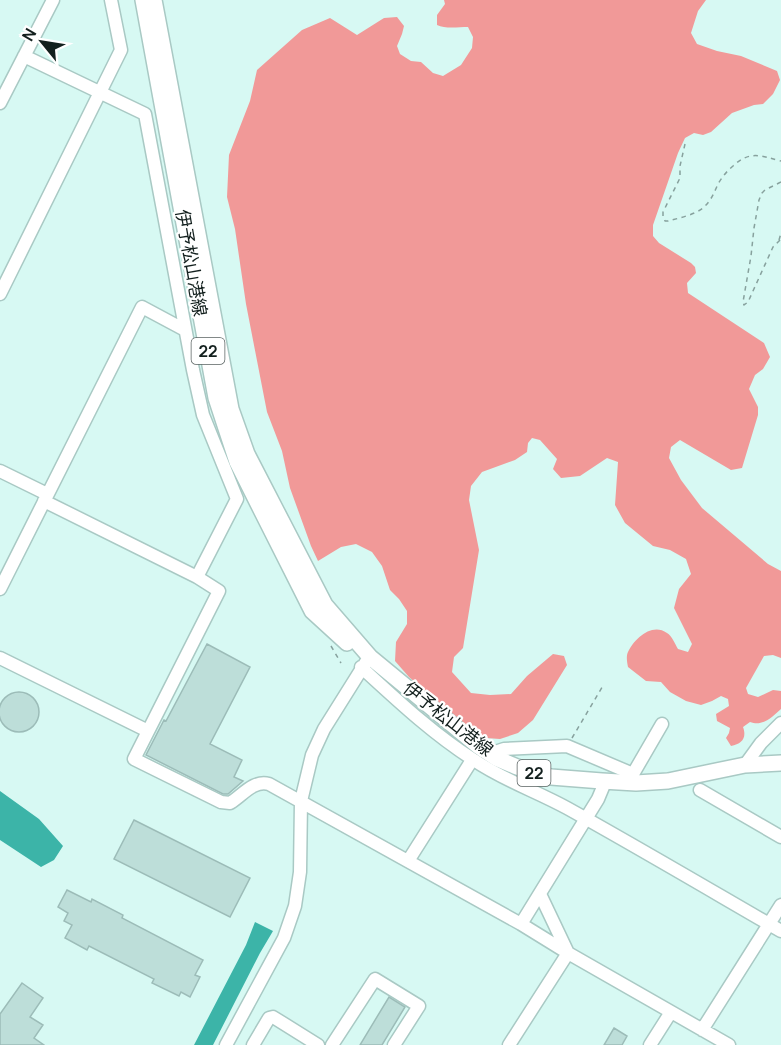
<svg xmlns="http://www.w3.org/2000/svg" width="781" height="1045" font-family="Manrope,'Noto Sans JP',sans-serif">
	<rect width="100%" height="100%" fill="#d7f9f3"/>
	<!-- forest -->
	<path fill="#f19998" d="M 444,0 L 706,0 L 698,11 L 691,33 L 697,44 L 717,51 L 741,56 L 777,71 L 780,80 L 773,94 L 763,104 L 754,105 L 732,113 L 711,132 L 703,135 L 694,133 L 685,138 L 678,153 L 653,225 L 653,236 L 659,243 L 691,263 L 695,267 L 696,273 L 687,283 L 688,293 L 764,343 L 770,357 L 763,369 L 755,375 L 749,389 L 758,407 L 758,415 L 742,468 L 731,470 L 680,440 L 671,447 L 669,458 L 681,480 L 702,508 L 768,564 L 781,571 L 781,658 L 773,655 L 764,656 L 746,688 L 748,694 L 758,697 L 773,690 L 781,691 L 781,709 C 772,717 763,727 750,722 L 743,727 C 747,738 742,744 731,746 L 726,738 L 729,733 L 730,728 L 717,721 L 716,714 L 729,706 L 728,699 L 721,696 L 712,701 L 701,705 L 686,701 L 670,692 L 661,682 L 646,681 L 628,667 C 627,662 626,656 628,652 C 634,639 652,622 667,633 C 672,636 675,644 678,649 L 688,652 L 692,644 L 674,608 L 679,589 L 691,574 L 686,559 L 670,550 L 653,546 L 625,523 L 615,505 L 618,462 L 607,458 L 580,476 L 561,478 L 553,469 L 557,459 L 540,440 L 532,438 L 528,443 L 527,452 L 515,460 L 482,472 L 471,486 L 469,500 L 479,550 L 463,648 L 454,657 L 452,672 L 471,693 L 490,695 L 511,694 L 527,676 L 553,654 L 564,656 L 567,665 L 533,720 L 518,733 L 500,739 L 486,738 L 467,727 L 409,677 L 395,661 L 396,642 L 407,624 L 407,611 L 399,599 L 390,590 L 382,566 L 372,552 L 356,544 L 341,547 L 318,561 L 311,546 L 290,488 L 282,451 L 267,412 L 246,304 L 235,229 L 227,197 L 229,155 L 250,101 L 257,70 L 302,30 L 330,18 L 357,35 L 384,18 L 397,17 L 404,26 L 402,34 L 397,46 L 400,54 L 411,61 L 421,62 L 433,73 L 443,76 L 461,65 L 472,48 L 473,37 L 468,27 C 458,27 445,29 437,25 L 437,15 L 445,4 Z"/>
	<!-- water -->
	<path fill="#3cb4a8" d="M 0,791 L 39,819 L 63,846 L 54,860 L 41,867 L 0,840 Z
		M 255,922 L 273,931 L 260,953 L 213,1045 L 194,1045 L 246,945 Z"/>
	<!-- building -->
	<path fill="#bdded9" stroke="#9cbcb8" stroke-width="1.5" d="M 207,644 L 250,667 L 210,744 L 242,760 L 234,777 L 243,781 L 228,794 L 223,794 L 146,755 L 164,720 L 166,721 Z
		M-1 712a20 20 0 1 1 40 0a20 20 0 1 1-40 0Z
		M 134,820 L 250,878 L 230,917 L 114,859 Z
		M 67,890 L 91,902 L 92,899 L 123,915 L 122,918 L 203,960 L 195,975 L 200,977 L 190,997 L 181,992 L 179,996 L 152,983 L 154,979 L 89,946 L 87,950 L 65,938 L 72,925 L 64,921 L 68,913 L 58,907 Z
		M 22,983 L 43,998 L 30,1017 L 43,1025 L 34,1038 L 44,1045 L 0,1045 L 0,1014 Z
		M 389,997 L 405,1007 L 382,1045 L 360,1045 Z
		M 614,1028 L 627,1036 L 622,1045 L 604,1045 Z"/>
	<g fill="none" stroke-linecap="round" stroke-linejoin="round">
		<!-- minor casing -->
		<g stroke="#a9c9c4" stroke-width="15">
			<path id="minor" d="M 24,56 L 145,114 L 193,370 L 203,415 L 237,499 L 197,577
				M 0,103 L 53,0
				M 0,294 L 121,50 L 111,0
				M 0,471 L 47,494
				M 44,501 L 197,577 L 219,591 L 134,759 L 221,802 L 230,803 C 243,795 253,780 269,784 L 521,924 L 568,953 L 729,1045
				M 0,589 L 142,307 L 185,330
				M 0,658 L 148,731
				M 361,667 C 397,700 433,734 474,760 C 503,780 536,791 567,808 C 639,848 710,890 781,931
				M 493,755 L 498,751 L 504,749 L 567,746 L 633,774 L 632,783
				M 745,765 L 761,743 L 781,723
				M 633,774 L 662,724
				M 700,790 L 781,837
				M 408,861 L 472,760
				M 521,924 L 598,799 L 603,787 L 602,781
				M 702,1030 L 781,905
				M 226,1045 L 284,938 L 295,906 L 300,872 L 301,801 L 312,755 L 324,729 L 366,662
				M 253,1045 L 269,1018 L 273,1017 L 318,1045
				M 332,1045 L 375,979 L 419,1006 L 394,1045
				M 509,1045 L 568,953 L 540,894
				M 650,1045 L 671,1012"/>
		</g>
		<!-- major casing -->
		<g stroke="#a9c9c4" stroke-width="18">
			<path id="major" d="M 143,0 L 216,398 L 237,462 L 312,611 L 347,643
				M 154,0 L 231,409 L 247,454 L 325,605 L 370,657 L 478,746 L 496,758 L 517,767 L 533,773 L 551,777 L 602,781 L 636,783 L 668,781 L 745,765 L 781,763"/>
		</g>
		<!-- path -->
		<path stroke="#87a19d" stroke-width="1.5" stroke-dasharray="4.5 4.5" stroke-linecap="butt" d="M 685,144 L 680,166 L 680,178 L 663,212 L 663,217 L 665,221 L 668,221 C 679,218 694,215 703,208 C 711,201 714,193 718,184 C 722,177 727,171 733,166 C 750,150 761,156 781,161
			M 781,182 L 765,190 L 762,193 L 759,200 L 754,228 L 751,256 L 743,302 L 744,305 L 748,302 L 773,247 L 781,239
			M 779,240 L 781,233
			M 331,646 L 341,663
			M 572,738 L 604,684"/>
		<!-- minor -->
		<use href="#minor" stroke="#fff" stroke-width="12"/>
		<!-- major -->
		<use href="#major" stroke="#fff" stroke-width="15"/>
	</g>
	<g text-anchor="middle" stroke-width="4.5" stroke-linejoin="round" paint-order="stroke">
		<!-- shield labels -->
		<g fill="#fff" stroke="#5a6362" stroke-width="1.5">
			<rect x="191.5" y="338" width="33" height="26" rx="4.5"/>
			<rect x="517.5" y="760" width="33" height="26" rx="4.5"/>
		</g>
		<g font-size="16" font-weight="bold" fill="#13201e">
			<text x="208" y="357">22</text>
			<text x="534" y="779">22</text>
		</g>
		<!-- street labels -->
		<g font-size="18" fill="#13201e" stroke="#fff">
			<text transform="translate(191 263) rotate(80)" y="6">伊予松山港線</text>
			<text transform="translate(448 719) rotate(38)" y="6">伊予松山港線</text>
		</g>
	</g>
	<!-- north arrow -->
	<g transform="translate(42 42) rotate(300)" stroke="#ffffff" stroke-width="4.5" paint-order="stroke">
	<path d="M0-4.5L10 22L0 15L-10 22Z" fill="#13201e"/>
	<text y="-9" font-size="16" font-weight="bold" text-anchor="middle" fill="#13201e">N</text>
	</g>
</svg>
